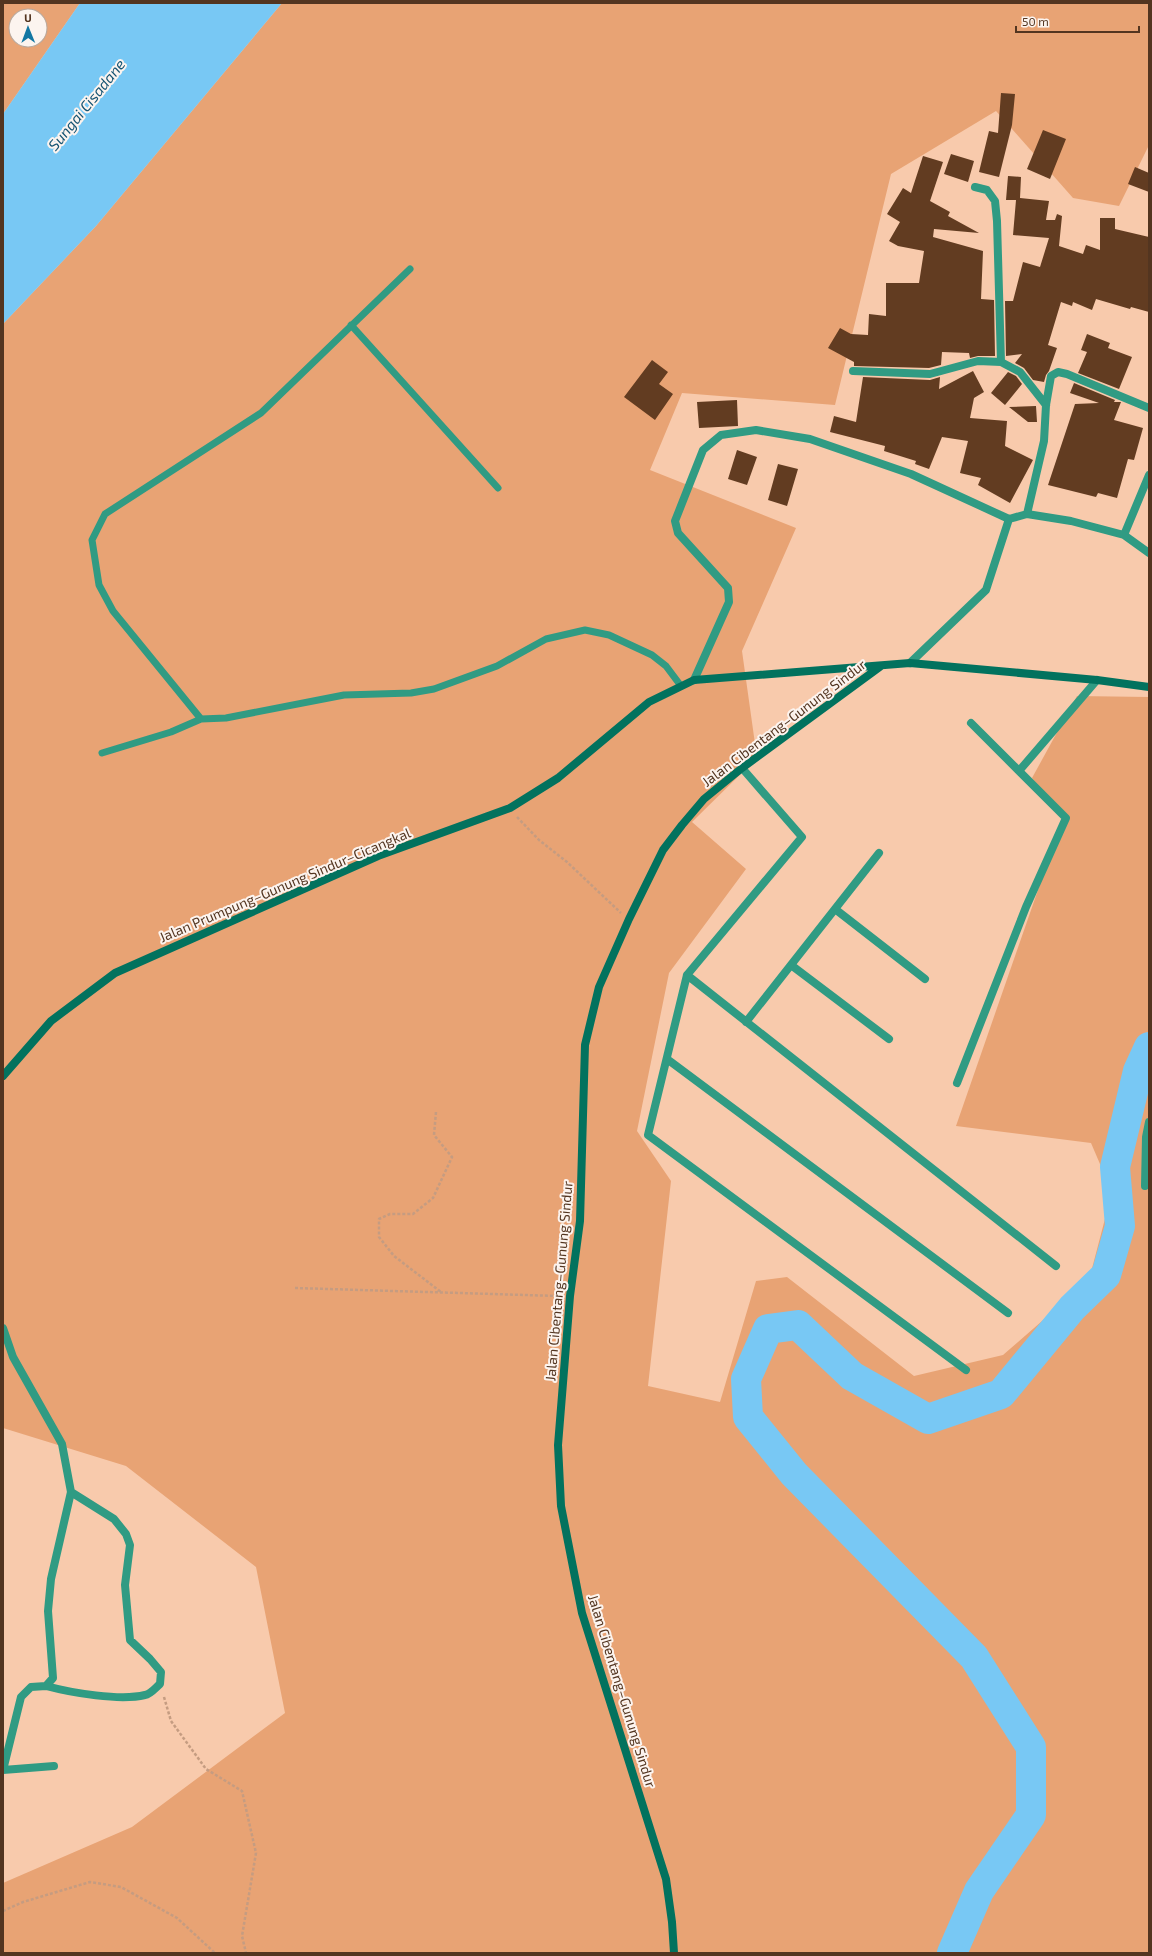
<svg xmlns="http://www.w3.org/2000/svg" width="1152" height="1956" font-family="'Exo 2',sans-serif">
	<rect width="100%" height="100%" fill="#f8caac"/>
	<!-- green -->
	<path fill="#e8a374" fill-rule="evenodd" d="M 3,3 L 80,3 L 3,114 ZM 16,16 L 40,16 L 40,40 L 16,40 Z
		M 282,3 L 1149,3 L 1149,145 L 1119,206 L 1073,198 L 996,111 L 891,174 L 835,405 L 682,393 L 650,470 L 796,528 L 742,651 L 757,758 L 692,822 L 746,869 L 669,973 L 637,1131 L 671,1181 L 648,1386 L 720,1402 L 756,1281 L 787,1277 L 914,1376 L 1003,1355 L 1089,1280 L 1112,1192 L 1091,1143 L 956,1126 L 1063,818 L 1032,778 L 1077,696 L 1149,697 L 1149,1953 L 3,1953 L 3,1883 L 132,1827 L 285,1713 L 256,1567 L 126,1466 L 3,1428 L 3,324 L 96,226 Z"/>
	<!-- water -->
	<path fill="#78c8f4" d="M 80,3 L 282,3 L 96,226 L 3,324 L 3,114 Z"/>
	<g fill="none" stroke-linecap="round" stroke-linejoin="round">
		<!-- river -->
		<path stroke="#78c8f4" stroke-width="30" d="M 952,1953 L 979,1891 L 1031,1815 L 1031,1747 L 974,1657 L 794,1474 L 748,1417 L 746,1379 L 768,1329 L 798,1325 L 852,1376 L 928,1419 L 1001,1394 L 1072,1308 L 1106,1275 L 1120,1226 L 1115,1167 L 1138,1071 L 1149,1047"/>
	</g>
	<!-- building -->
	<path fill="#623c21" d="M 1001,93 L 1015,94 L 1012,125 L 999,177 L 979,172 L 989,131 L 998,133 Z
		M 1043,130 L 1066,139 L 1050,179 L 1027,169 Z
		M 951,154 L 974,161 L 968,182 L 944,174 Z
		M 923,156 L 943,162 L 930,201 L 950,212 L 948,216 L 979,233 L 934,229 L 933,237 L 983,251 L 981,299 L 994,300 L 995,356 L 978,356 L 970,358 L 969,353 L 942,352 L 941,365 L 929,368 L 854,366 L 854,362 L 828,348 L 840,328 L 851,334 L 868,335 L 869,314 L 886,316 L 886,283 L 919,283 L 924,251 L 898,246 L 889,241 L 900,222 L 887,214 L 903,188 L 911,193 Z
		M 1135,167 L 1149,173 L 1149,192 L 1128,184 Z
		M 1008,176 L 1021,177 L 1020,198 L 1049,201 L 1046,220 L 1055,220 L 1057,214 L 1062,216 L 1059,246 L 1083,254 L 1086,245 L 1100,250 L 1100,218 L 1115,218 L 1115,229 L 1149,237 L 1149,312 L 1131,307 L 1130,309 L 1096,299 L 1092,310 L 1073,302 L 1072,306 L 1061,302 L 1048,345 L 1057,348 L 1049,371 L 1046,375 L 1044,382 L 1033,380 L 1024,368 L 1015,363 L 1022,354 L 1006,356 L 1005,301 L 1013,301 L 1023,262 L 1040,267 L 1049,238 L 1013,235 L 1016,200 L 1006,200 Z
		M 1087,334 L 1110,343 L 1108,348 L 1132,357 L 1119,389 L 1078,373 L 1087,352 L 1081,350 Z
		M 652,360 L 668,372 L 659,384 L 673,394 L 655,420 L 624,397 Z
		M 973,371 L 984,392 L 974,398 L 970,418 L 1007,421 L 1005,446 L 1033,460 L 1010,503 L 978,485 L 981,478 L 960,473 L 968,441 L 942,437 L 929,469 L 915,464 L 916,461 L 884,451 L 885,446 L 830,432 L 834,416 L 856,422 L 863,377 L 930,380 L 940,377 L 939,389 Z
		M 1008,372 L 1016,376 L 1022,384 L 1005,405 L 991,393 Z
		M 1074,383 L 1115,400 L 1114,402 L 1121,402 L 1114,420 L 1143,428 L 1134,460 L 1128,459 L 1117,498 L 1098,493 L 1096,497 L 1048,485 L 1075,404 L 1099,403 L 1070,393 Z
		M 737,400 L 738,426 L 699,428 L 697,402 Z
		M 1036,406 L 1037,422 L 1028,422 L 1009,407 Z
		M 737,450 L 757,457 L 747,485 L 728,479 Z
		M 778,464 L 798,469 L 787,506 L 768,500 Z"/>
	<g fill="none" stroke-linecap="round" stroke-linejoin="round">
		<!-- path -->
		<path stroke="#c59c81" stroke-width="2.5" stroke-dasharray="3 2" stroke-linecap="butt" d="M 517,817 L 539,840 L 567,862 L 621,913
			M 436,1112 L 434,1135 L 452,1157 L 433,1198 L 413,1214 L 390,1214 L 379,1219 L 379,1237 L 394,1256 L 441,1292
			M 295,1288 L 558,1296
			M 164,1697 L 171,1721 L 206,1769 L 242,1791 L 256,1853 L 242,1936 L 246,1953
			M 3,1911 L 23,1902 L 90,1882 L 121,1887 L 177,1918 L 215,1953"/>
		<!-- lane -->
		<path stroke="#309b83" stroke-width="7" d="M 351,325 L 498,488
			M 201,719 L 113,611 L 99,585 L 92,540 L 105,514 L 261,413 L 410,269
			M 102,753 L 171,732 L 201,719 L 226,718 L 344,695 L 411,693 L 434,689 L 497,666 L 546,639 L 585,630 L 609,635 L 652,655 L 666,666 L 681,686"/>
		<!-- street -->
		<path stroke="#309b83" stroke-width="8" d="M 975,187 L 987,190 L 995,201 L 997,221 L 1001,362
			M 853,371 L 930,374 L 978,361 L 1001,362 L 1020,372 L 1046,405
			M 1027,514 L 1044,441 L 1046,405 L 1051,376 L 1058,372 L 1067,374 L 1149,408
			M 1124,535 L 1149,475
			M 910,663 L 986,590 L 1009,519 L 1027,514 L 1071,521 L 1124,535 L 1149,553
			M 694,680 L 729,602 L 728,588 L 678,533 L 675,521 L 703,450 L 721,435 L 756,430 L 810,439 L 911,474 L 1009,519
			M 742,768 L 802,837 L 687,975 L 1056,1266
			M 1019,771 L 1097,680
			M 835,909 L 925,979
			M 791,965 L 889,1039
			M 687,975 L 648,1135 L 966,1370
			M 746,1022 L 879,853
			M 667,1059 L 1008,1313
			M 957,1083 L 1026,907 L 1066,818 L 971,723
			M 1145,1186 L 1146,1137 L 1149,1122
			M 3,1328 L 13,1357 L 62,1444 L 71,1492 L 51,1579 L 48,1611 L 53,1678 L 46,1686 L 31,1687 L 21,1697 L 3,1770
			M 46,1686 C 72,1693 120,1701 145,1695 C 151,1694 156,1687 160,1684 L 161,1672 L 150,1659 L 130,1640 L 125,1585 L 130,1545 L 126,1534 L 114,1519 L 71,1492
			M 3,1770 L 54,1766"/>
		<!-- secondary -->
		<path stroke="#02725e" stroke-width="8" d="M 3,1076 L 51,1021 L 115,973 L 378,856 L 510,808 L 558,778 L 649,702 L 694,680 L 910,663 L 1097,680 L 1149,687
			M 674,1953 L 672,1922 L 666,1879 L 582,1613 L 561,1506 L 558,1445 L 570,1296 L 580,1221 L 585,1045 L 599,987 L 629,919 L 663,850 L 682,825 L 704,799 L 742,768 L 881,666"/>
	</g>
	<g text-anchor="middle" stroke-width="4" stroke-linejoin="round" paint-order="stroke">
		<!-- street labels -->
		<g font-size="14" fill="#533520" stroke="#fcf4ef">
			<text transform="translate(784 723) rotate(-37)" y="5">Jalan Cibentang–Gunung Sindur</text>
			<text transform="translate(285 885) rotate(-23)" y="5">Jalan Prumpung–Gunung Sindur–Cicangkal</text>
			<text transform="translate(559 1281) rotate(-85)" y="5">Jalan Cibentang–Gunung Sindur</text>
			<text transform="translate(622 1691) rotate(73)" y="5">Jalan Cibentang–Gunung Sindur</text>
		</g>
		<!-- water labels -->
		<g font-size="15" font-style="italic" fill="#155473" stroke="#fcf4ef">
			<text transform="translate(87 105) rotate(-51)" y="5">Sungai Cisadane</text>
		</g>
	</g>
	<!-- border -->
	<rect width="1152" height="1956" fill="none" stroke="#533520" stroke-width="8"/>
	<!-- north arrow -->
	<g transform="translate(28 28) rotate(359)"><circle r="19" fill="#fcf4ef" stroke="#b8a89c"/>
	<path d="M0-3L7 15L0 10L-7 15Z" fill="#1377a3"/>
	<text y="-6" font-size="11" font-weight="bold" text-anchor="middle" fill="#533520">U</text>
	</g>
	<!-- scale -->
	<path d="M1016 26v6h123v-6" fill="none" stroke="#533520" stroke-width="2"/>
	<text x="1022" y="26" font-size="12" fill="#533520" stroke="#fcf4ef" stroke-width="3" paint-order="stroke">50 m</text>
</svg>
